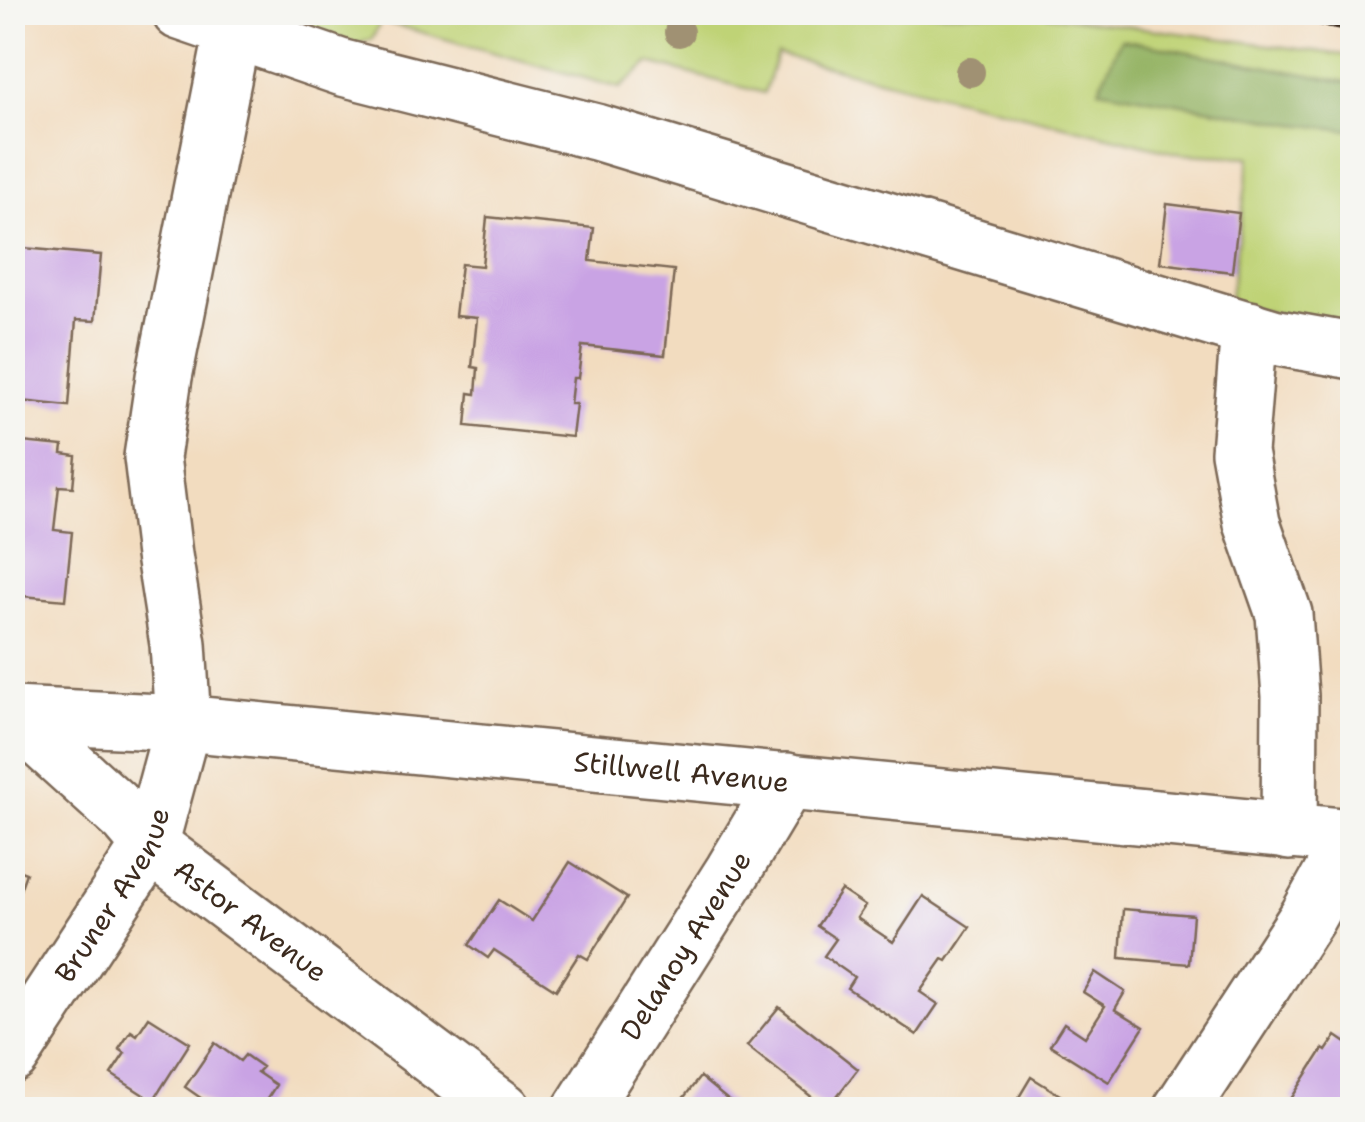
<svg xmlns="http://www.w3.org/2000/svg" width="1365" height="1122" font-family="'Shantell Sans',sans-serif">
	<rect width="100%" height="100%" fill="#f6f6f2"/>
	<filter id="ink" filterUnits="userSpaceOnUse"><feTurbulence type="fractalNoise" baseFrequency=".01" numOctaves="2"/><feDisplacementMap in="SourceGraphic" scale="20" xChannelSelector="R" yChannelSelector="G"/><feConvolveMatrix kernelMatrix="1 2 1 2 8 2 1 2 1" color-interpolation-filters="sRGB"/></filter>
	<filter id="wash" filterUnits="userSpaceOnUse"><feTurbulence type="fractalNoise" baseFrequency=".0048" numOctaves="4" result="noise"/><feDisplacementMap in="SourceGraphic" scale="40" xChannelSelector="R" yChannelSelector="G"/><feGaussianBlur stdDeviation="2.25" result="paint"/><feColorMatrix in="noise" values="0 0 0 0 0 0 0 0 0 0 0 0 0 0 0 0 0 1.4 0 .05"/><feComposite in="paint" operator="in"/></filter>
	<g filter="url(#wash)">
		<rect width="100%" height="100%" fill="#f2dcbf"/>
		<!-- green -->
		<path fill="#bfd376" stroke="#7d7e4a" stroke-width="2.5" d="M 244,13 L 1031,13 L 1352,56 L 1352,332 L 1229,303 L 1250,157 L 1181,154 L 777,54 L 764,93 L 649,63 L 620,88 L 381,21 L 372,39 L 356,45 Z"/>
		<!-- forest -->
		<path fill="#97b567" stroke="#697042" stroke-width="2.5" d="M 1121,39 L 1352,83 L 1352,130 L 1294,124 L 1099,89 Z"/>
		<g id="blocks">
			<!-- building -->
			<path fill="#c9a3e4" d="M 1167,204 L 1239,213 L 1232,272 L 1160,263 Z
				M 487,217 L 594,228 L 590,261 L 674,270 L 665,355 L 582,346 L 578,378 L 573,378 L 570,404 L 576,404 L 572,437 L 466,426 L 469,393 L 476,394 L 478,368 L 472,367 L 477,318 L 455,316 L 461,264 L 482,266 Z
				M 12,247 L 101,255 L 95,321 L 76,320 L 69,406 L 12,400 Z
				M 12,441 L 63,446 L 62,454 L 76,456 L 73,487 L 59,486 L 54,530 L 72,532 L 65,600 L 12,595 Z
				M 570,862 L 627,898 L 588,959 L 579,954 L 556,990 L 494,950 L 488,958 L 469,945 L 499,900 L 532,921 Z
				M 12,868 L 26,873 L 13,910 L 12,910 Z
				M 841,890 L 865,906 L 857,918 L 893,942 L 923,896 L 970,927 L 947,961 L 943,959 L 920,992 L 938,1004 L 917,1035 L 847,988 L 854,977 L 824,956 L 836,939 L 817,926 Z
				M 1123,909 L 1193,915 L 1189,964 L 1120,958 Z
				M 1095,972 L 1125,992 L 1115,1009 L 1144,1027 L 1109,1082 L 1050,1045 L 1064,1023 L 1085,1037 L 1105,1006 L 1083,992 Z
				M 779,1007 L 858,1069 L 827,1109 L 747,1046 Z
				M 149,1017 L 190,1043 L 153,1101 L 111,1074 L 125,1053 L 119,1049 L 131,1031 L 137,1035 Z
				M 1336,1036 L 1352,1047 L 1352,1110 L 1307,1110 L 1291,1099 L 1323,1049 L 1326,1051 Z
				M 215,1043 L 240,1061 L 245,1055 L 262,1067 L 257,1072 L 276,1085 L 260,1110 L 218,1110 L 185,1087 Z
				M 700,1077 L 740,1110 L 674,1110 Z
				M 1031,1077 L 1084,1110 L 1028,1110 L 1016,1102 Z"/>
		</g>
	</g>
	<g filter="url(#ink)">
		<use href="#blocks" fill-opacity="0" stroke="#7b6856" stroke-width="2.5"/>
		<g fill="none" stroke-linecap="round" stroke-linejoin="round">
			<!-- minor casing -->
			<g stroke="#7b6856" stroke-width="60">
				<g id="minor">
					<path d="M 180,12 L 343,68 L 596,132 L 1273,337 L 1352,351"/>
					<path d="M 1249,329 L 1239,452 L 1252,523 L 1284,614 L 1290,696 L 1289,832"/>
					<path id="s1" d="M 12,715 L 183,723 L 1352,837"/>
					<path id="s2" d="M 13,715 L 127,818 L 150,845 L 503,1110"/>
					<path id="s3" d="M 12,1055 L 150,845 L 183,723 L 178,644 L 164,555 L 152,457 L 164,377 L 233,30"/>
					<path id="s4" d="M 581,1110 L 733,871 L 787,781"/>
					<path d="M 1181,1110 L 1308,916 L 1352,837"/>
				</g>
			</g>
			<!-- minor -->
			<use href="#minor" stroke="#fff" stroke-width="55"/>
			<!-- rail casing -->
			<g stroke="#3b2a1e" stroke-width="11">
				<path id="rail" d="M 1269,12 L 1352,26"/>
			</g>
			<!-- rail -->
			<use href="#rail" stroke="#f6f6f2" stroke-width="8" stroke-dasharray="22" stroke-linecap="butt"/>
		</g>
		<!-- trees -->
		<g fill="#a09173">
			<circle cx="679" cy="32" r="15"/>
			<circle cx="970" cy="72" r="15"/>
		</g>
	</g>
	<g text-anchor="middle" stroke-width="8" stroke-linejoin="round" paint-order="stroke">
		<!-- street labels -->
		<g font-size="28" fill="#3b2a1e" stroke="#f6f6f2">
			<text dy="10" stroke="none"><textPath href="#s1" startOffset="672">Stillwell Avenue</textPath></text>
			<text dy="10" stroke="none"><textPath href="#s3" startOffset="190">Bruner Avenue</textPath></text>
			<text dy="10" stroke="none"><textPath href="#s2" startOffset="315">Astor Avenue</textPath></text>
			<text dy="10" stroke="none"><textPath href="#s4" startOffset="195">Delanoy Avenue</textPath></text>
		</g>
	</g>
	<!-- margin -->
	<rect width="1365" height="1122" fill="none" stroke="#f6f6f2" stroke-width="50"/>
</svg>
